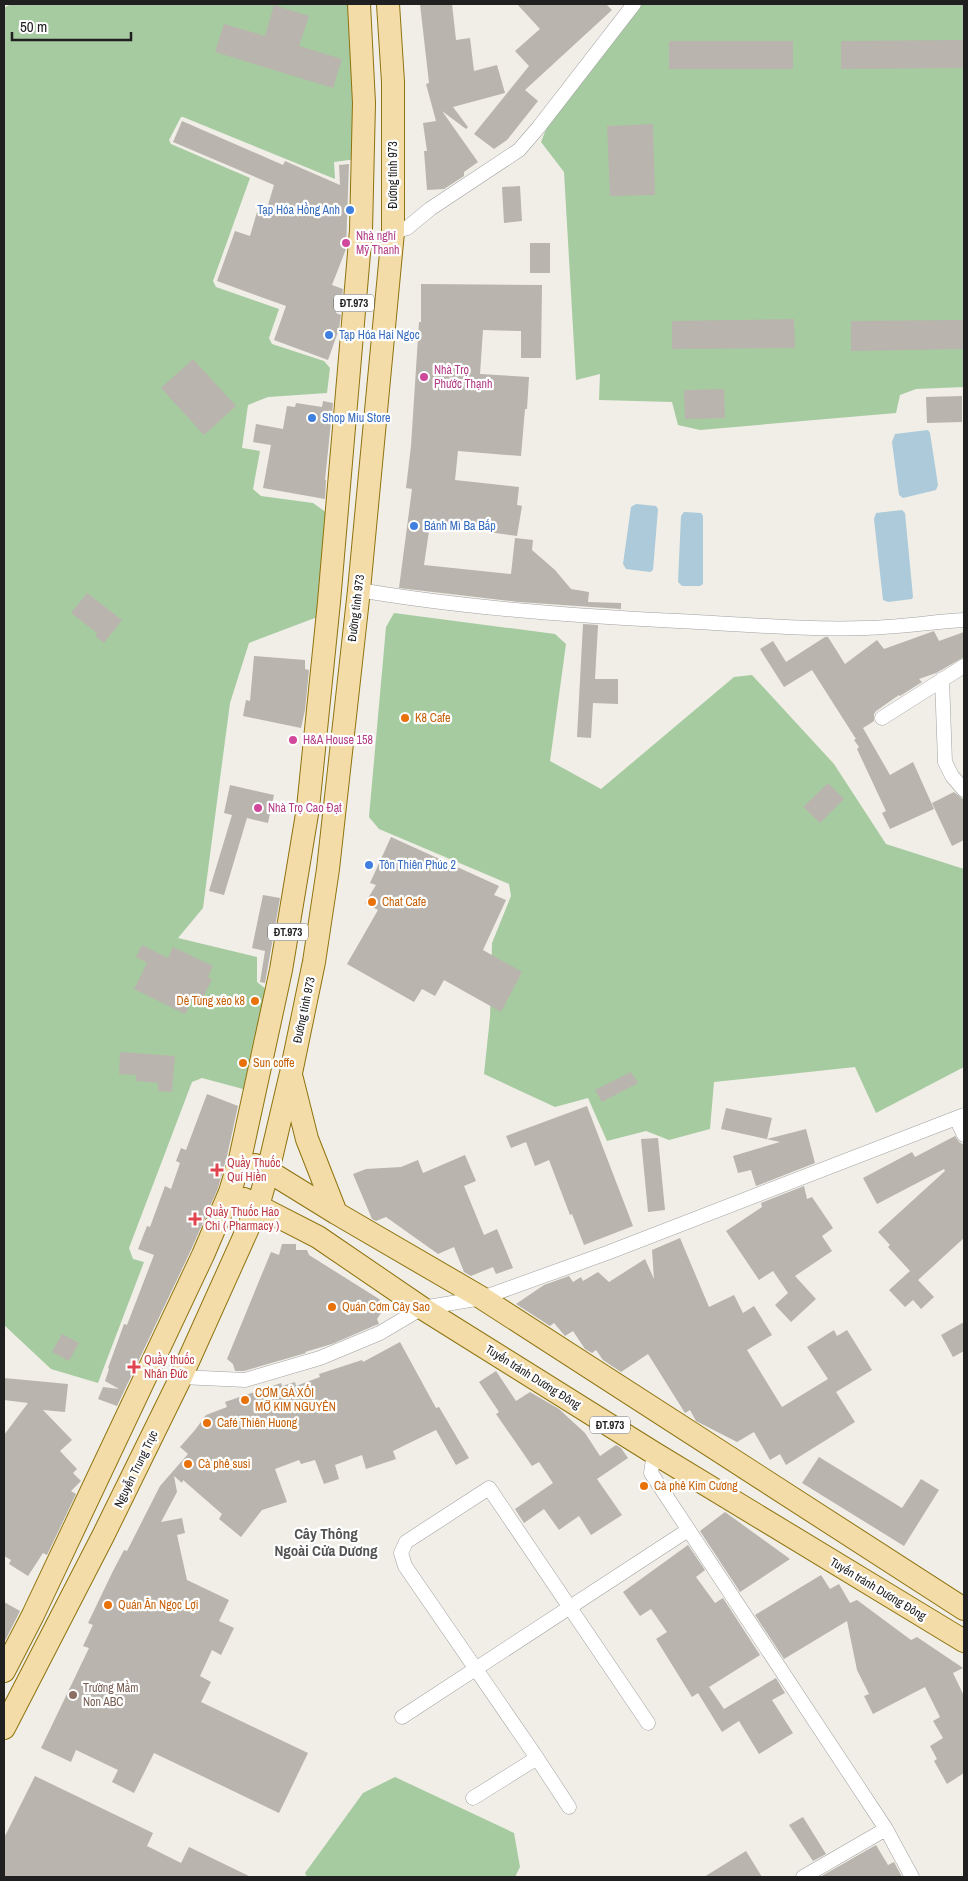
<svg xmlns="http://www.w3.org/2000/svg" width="968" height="1881" font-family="'Archivo Narrow',sans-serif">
	<rect width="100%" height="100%" fill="#f0eee7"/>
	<!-- forest -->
	<path fill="#a7cba0" d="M 11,4 L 351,4 L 357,159 L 334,162 L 335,179 L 183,117 L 181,117 L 169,140 L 171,144 L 250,178 L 213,281 L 216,287 L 279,309 L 269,338 L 272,344 L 324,361 L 330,368 L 327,393 L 268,397 L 248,405 L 242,448 L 260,451 L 253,489 L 261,496 L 313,503 L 327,513 L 320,616 L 249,643 L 230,703 L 203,908 L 178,938 L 257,957 L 257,982 L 266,989 L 249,1086 L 243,1089 L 202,1078 L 192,1082 L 129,1248 L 133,1259 L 144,1262 L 98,1383 L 51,1369 L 4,1325 L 4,8 Z
		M 641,4 L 964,4 L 964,387 L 916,389 L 900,395 L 896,413 L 700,430 L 678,425 L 672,402 L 599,400 L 600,374 L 576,380 L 564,172 L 541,142 L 547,127 Z
		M 394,613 L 555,634 L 566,644 L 550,761 L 601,789 L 734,677 L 752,675 L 834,764 L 886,844 L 964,869 L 964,1067 L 876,1113 L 855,1067 L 714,1082 L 710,1129 L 669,1140 L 646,1131 L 607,1141 L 588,1098 L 555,1107 L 484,1074 L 490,1017 L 492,943 L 511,896 L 509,884 L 379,829 L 369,817 L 386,627 Z
		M 395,1777 L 514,1833 L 520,1867 L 515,1877 L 307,1877 L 305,1873 L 363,1793 Z"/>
	<!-- water -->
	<path fill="#accad9" d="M 928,430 L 930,433 L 938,485 L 936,490 L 903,498 L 899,495 L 892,442 L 895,434 Z
		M 636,504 L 656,506 L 658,509 L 653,570 L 650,572 L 626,569 L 623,564 L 631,507 Z
		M 902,510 L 905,513 L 913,597 L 912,599 L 888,602 L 883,600 L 874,519 L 876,513 Z
		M 684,512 L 701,513 L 703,516 L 703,584 L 700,586 L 682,586 L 678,582 L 681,516 Z"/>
	<!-- building -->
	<path fill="#b9b4ad" d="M 420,4 L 452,4 L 456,40 L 470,38 L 474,71 L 497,65 L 505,93 L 453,107 L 468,127 L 466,129 L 442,111 L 478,162 L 464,172 L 464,176 L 444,189 L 427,190 L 424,151 L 427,151 L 423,123 L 436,121 L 426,84 L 429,83 Z
		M 517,4 L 606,4 L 612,10 L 525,90 L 538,101 L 507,140 L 494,149 L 474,134 L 529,66 L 515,51 L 540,29 Z
		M 274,5 L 309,16 L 299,46 L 342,59 L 333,88 L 215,52 L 224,24 L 265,36 Z
		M 964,40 L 964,68 L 841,69 L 841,41 Z
		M 669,41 L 793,41 L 793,69 L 669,69 Z
		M 182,121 L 283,165 L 285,161 L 340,185 L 339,165 L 349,164 L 346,249 L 332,285 L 343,289 L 342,296 L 336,313 L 341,315 L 339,329 L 328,360 L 274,340 L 286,306 L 217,281 L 235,231 L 250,236 L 257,212 L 265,215 L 274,185 L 173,142 Z
		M 653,124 L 655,195 L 610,196 L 607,126 Z
		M 520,186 L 522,221 L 504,223 L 502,187 Z
		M 530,243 L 550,243 L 550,273 L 530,273 Z
		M 421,284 L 542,285 L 541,358 L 521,358 L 521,331 L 483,330 L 480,374 L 529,377 L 527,409 L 525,409 L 521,456 L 458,451 L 455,480 L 519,487 L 517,505 L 522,506 L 517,536 L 430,524 L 424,565 L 511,574 L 515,538 L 533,540 L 532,550 L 555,570 L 571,589 L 589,592 L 588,602 L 621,603 L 621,609 L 519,602 L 399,588 L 412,489 L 406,488 L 411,446 L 419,322 L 421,322 Z
		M 794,319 L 795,348 L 672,349 L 672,321 Z
		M 964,320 L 964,349 L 851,351 L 851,321 Z
		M 193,359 L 236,406 L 204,435 L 161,388 Z
		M 724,389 L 725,418 L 685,419 L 684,390 Z
		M 962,396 L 962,422 L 927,423 L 926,397 Z
		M 323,401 L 333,403 L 325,480 L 326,480 L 325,499 L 263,488 L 271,445 L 253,442 L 256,424 L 283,429 L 287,406 L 295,407 L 296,403 L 322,407 Z
		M 87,593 L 122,620 L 104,643 L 95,636 L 97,633 L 71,613 Z
		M 583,624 L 598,625 L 595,679 L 618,679 L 618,704 L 593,703 L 591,738 L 577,737 Z
		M 934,631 L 939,641 L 964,632 L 964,657 L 936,673 L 919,679 L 922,682 L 900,696 L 899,695 L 876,711 L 874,714 L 874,721 L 863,728 L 890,775 L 913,762 L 934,809 L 890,829 L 882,813 L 886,811 L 857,749 L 859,747 L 854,740 L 856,739 L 812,670 L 784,687 L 760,649 L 773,641 L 786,662 L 825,637 L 828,637 L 845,664 L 877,640 L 884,649 Z
		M 254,656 L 305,660 L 305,669 L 309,670 L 305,710 L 301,728 L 243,716 L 246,700 L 250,701 Z
		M 828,783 L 844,799 L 820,823 L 803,807 Z
		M 230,785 L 274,795 L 268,823 L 247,818 L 224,895 L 209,891 L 232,815 L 224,813 Z
		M 954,792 L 964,800 L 964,840 L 952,846 L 932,803 Z
		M 391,837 L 499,886 L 494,895 L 506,900 L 483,950 L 522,972 L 501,1012 L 444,980 L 435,996 L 422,989 L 414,1002 L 347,964 L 378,910 L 365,903 L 376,885 L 370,883 Z
		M 263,895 L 280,898 L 265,983 L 260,982 L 265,951 L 252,948 Z
		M 142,945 L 168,958 L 173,947 L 213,966 L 208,977 L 212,979 L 201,1002 L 193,998 L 185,1014 L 134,989 L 147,963 L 136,957 Z
		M 120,1052 L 175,1056 L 172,1092 L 158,1091 L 158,1083 L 136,1081 L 136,1075 L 119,1074 Z
		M 631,1072 L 638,1083 L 602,1102 L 595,1090 Z
		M 207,1094 L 238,1106 L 227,1156 L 218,1188 L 191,1250 L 117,1406 L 98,1399 L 103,1387 L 119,1389 L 105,1381 L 109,1369 L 108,1368 L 124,1324 L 127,1325 L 154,1255 L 138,1249 L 147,1226 L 150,1227 L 165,1186 L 171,1189 L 180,1163 L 176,1161 L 181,1148 L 186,1150 Z
		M 587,1106 L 633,1226 L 584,1245 L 572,1214 L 570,1215 L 549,1160 L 535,1166 L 526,1142 L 511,1148 L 506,1136 Z
		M 726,1108 L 772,1118 L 767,1139 L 806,1129 L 815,1163 L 756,1186 L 751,1170 L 738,1173 L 733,1156 L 780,1142 L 721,1129 Z
		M 955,1136 L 959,1142 L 964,1145 L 964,1238 L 918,1280 L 934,1297 L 921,1309 L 913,1300 L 905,1307 L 889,1290 L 910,1271 L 888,1247 L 890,1245 L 878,1232 L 945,1171 L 944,1169 L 877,1204 L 863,1178 L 912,1152 L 915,1157 Z
		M 658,1138 L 665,1210 L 648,1212 L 641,1139 Z
		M 465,1155 L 476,1181 L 464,1186 L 484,1235 L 497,1229 L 513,1268 L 496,1274 L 493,1267 L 471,1276 L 464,1272 L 454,1247 L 438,1254 L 386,1217 L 376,1221 L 372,1219 L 353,1174 L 366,1169 L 401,1167 L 418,1160 L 423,1173 Z
		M 804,1186 L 807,1199 L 812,1197 L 833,1228 L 822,1236 L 832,1251 L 795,1276 L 816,1299 L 791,1322 L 775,1305 L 788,1293 L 773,1271 L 759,1280 L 726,1231 L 762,1207 L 761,1203 Z
		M 680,1238 L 709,1307 L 734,1295 L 743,1313 L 754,1306 L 772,1335 L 747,1350 L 782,1407 L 828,1379 L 807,1347 L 834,1330 L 837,1336 L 847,1330 L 872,1370 L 836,1392 L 855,1422 L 786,1465 L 780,1454 L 770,1460 L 754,1432 L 737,1442 L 696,1421 L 690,1410 L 685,1413 L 648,1354 L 621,1372 L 603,1360 L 596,1350 L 592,1353 L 585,1349 L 573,1331 L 565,1336 L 554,1323 L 550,1326 L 516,1304 L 544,1285 L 569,1276 L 573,1282 L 581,1277 L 583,1281 L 598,1272 L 609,1282 L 645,1259 L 654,1279 L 652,1250 Z
		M 282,1244 L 296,1244 L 296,1250 L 307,1250 L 309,1255 L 387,1304 L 377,1319 L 379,1324 L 376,1325 L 332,1344 L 305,1352 L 306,1353 L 244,1371 L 235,1371 L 233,1364 L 227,1359 L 271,1252 L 279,1255 Z
		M 964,1322 L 964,1351 L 953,1357 L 941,1335 Z
		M 62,1334 L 79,1343 L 69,1361 L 52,1352 Z
		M 400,1342 L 436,1408 L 439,1407 L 469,1458 L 456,1465 L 436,1430 L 393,1451 L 396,1459 L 366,1469 L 362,1455 L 335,1465 L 339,1479 L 324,1484 L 315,1460 L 301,1464 L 299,1460 L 275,1469 L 287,1502 L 262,1510 L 241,1537 L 219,1519 L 222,1514 L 183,1480 L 182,1483 L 174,1476 L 177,1492 L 161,1522 L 182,1518 L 185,1533 L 177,1535 L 187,1580 L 229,1600 L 219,1621 L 234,1628 L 221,1655 L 212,1650 L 200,1676 L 211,1682 L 201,1702 L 308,1753 L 279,1813 L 154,1753 L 134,1793 L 112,1782 L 118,1770 L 76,1750 L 71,1762 L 41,1748 L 89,1648 L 83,1646 L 93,1625 L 88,1623 L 113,1571 L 124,1550 L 127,1551 L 160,1486 L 188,1454 L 180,1447 L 195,1430 L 206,1415 L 227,1407 L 225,1402 L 281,1383 L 282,1386 L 295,1382 L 296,1386 L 320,1377 L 319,1374 L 362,1360 L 363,1362 Z
		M 496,1371 L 516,1401 L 530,1392 L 559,1409 L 585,1433 L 600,1456 L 616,1445 L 621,1448 L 628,1458 L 597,1479 L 622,1515 L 591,1535 L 579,1516 L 559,1530 L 544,1509 L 524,1523 L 515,1509 L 553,1483 L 539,1462 L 532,1466 L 496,1414 L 499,1412 L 479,1382 Z
		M 4,1378 L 68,1384 L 65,1412 L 43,1410 L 72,1440 L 60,1451 L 77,1469 L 73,1473 L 81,1481 L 71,1491 L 76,1494 L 47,1555 L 43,1553 L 28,1576 L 9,1564 L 11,1560 L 4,1556 L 4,1435 L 28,1403 L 4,1400 Z
		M 819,1457 L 902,1508 L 921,1479 L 939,1490 L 904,1546 L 802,1483 Z
		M 725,1512 L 790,1559 L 740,1592 L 700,1531 Z
		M 688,1545 L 705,1570 L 696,1577 L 715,1603 L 723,1598 L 760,1655 L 709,1687 L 724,1709 L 776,1678 L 785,1693 L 772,1700 L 793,1733 L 759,1754 L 739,1721 L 722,1732 L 698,1693 L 692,1697 L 656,1639 L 667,1632 L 651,1609 L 640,1616 L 623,1592 Z
		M 821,1575 L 830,1589 L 839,1584 L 850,1603 L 857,1600 L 911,1640 L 917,1637 L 963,1668 L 953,1673 L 964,1696 L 964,1773 L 947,1784 L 934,1761 L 937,1759 L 930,1746 L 943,1738 L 933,1721 L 940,1717 L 925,1687 L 873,1714 L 864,1696 L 869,1694 L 857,1670 L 847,1621 L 784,1659 L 755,1615 Z
		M 4,1602 L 20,1611 L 4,1643 Z
		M 35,1776 L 153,1833 L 147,1846 L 181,1863 L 189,1847 L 251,1877 L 4,1877 L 4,1838 Z
		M 803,1817 L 826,1854 L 813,1861 L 789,1825 Z
		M 876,1845 L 888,1865 L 894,1862 L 902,1877 L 820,1877 Z
		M 746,1851 L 762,1877 L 704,1877 Z"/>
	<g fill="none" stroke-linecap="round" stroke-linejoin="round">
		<!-- minor casing -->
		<g stroke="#a1a1a1" stroke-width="15">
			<path id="minor" d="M 393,232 L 407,228 L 430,209 L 519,150 L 538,128 L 634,4
				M 359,590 C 464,608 571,616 678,621 C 741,624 804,630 866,628 C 899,627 932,622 964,620
				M 942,679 L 945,762 L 952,776 L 964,790
				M 882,718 L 964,666
				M 956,1118 L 964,1135
				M 181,1377 L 245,1380 L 320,1358 L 380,1333 L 422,1308 L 482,1298 L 607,1253 L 964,1115
				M 654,1453 L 651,1473 L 886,1829 L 912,1877
				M 402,1717 L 688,1530
				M 473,1798 L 537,1758
				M 569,1807 L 537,1758 L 405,1566 L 401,1553 L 406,1542 L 489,1488 L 648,1723
				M 803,1877 L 886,1829"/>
		</g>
		<!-- primary casing -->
		<g stroke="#8e730e" stroke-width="24">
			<path id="primary" d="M 292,1079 L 307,1139 L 336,1213
				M 255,1165 L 268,1171 L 336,1213 L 482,1298 L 964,1609
				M 244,1199 L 318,1237 L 422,1308 L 654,1453 L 964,1641
				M 4,1671 L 33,1615 L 203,1255 L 230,1192 L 240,1159 L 281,970 L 308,808 L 329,602 L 361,230 L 364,103 L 359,4
				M 4,1728 L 103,1536 L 181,1377 L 258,1206 L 268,1171 L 291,1073 L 314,962 L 328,869 L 359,590 L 393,232 L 393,82 L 388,4"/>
		</g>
		<!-- minor -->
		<use href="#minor" stroke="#fff" stroke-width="14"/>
		<!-- primary -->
		<use href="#primary" stroke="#f4dca8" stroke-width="22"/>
	</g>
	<!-- markers -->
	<g fill="#3f7fe0" stroke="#fff" stroke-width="2">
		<circle cx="350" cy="210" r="5"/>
		<circle cx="329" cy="335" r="5"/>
		<circle cx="312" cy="418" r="5"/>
		<circle cx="414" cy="526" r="5"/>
		<circle cx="369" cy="865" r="5"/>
	</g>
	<g fill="#d1479c" stroke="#fff" stroke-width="2">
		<circle cx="346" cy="243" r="5"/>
		<circle cx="424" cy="377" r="5"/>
		<circle cx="293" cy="740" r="5"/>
		<circle cx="258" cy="808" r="5"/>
	</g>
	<g fill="#e8710a" stroke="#fff" stroke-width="2">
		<circle cx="405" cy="718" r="5"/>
		<circle cx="372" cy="902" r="5"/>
		<circle cx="255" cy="1001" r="5"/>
		<circle cx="243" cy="1063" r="5"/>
		<circle cx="332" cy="1307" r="5"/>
		<circle cx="245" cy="1400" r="5"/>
		<circle cx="207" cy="1423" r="5"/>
		<circle cx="188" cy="1464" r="5"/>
		<circle cx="644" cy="1486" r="5"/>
		<circle cx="108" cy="1605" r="5"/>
	</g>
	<g fill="#e0444e" stroke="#fff" stroke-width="2">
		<path d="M214.5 1162.5h5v5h5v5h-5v5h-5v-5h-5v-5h5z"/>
		<path d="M192.5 1211.5h5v5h5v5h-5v5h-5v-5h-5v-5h5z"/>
		<path d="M131.5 1359.5h5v5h5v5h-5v5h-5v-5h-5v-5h5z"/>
	</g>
	<circle fill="#8d6e63" stroke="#fff" stroke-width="2" cx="73" cy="1695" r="5"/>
	<g text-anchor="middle" stroke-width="4.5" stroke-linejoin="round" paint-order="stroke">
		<!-- shield labels -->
		<g fill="#fff" stroke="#636363" stroke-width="1">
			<rect x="334" y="294.5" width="40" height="17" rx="4"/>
			<rect x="268" y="923.5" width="40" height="17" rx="4"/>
			<rect x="590" y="1416.5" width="40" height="17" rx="4"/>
		</g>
		<g font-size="11" font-weight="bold" fill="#202020">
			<text x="354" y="307">ĐT.973</text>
			<text x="288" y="936">ĐT.973</text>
			<text x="610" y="1429">ĐT.973</text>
		</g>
		<!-- street labels -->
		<g font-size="12" fill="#202020" stroke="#fff">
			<text transform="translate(393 175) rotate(-90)" y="4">Đường tỉnh 973</text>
			<text transform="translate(356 608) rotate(-83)" y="4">Đường tỉnh 973</text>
			<text transform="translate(304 1010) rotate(-78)" y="4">Đường tỉnh 973</text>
			<text transform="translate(533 1377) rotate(32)" y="4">Tuyến tránh Dương Đông</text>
			<text transform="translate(136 1469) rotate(-64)" y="4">Nguyễn Trung Trực</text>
			<text transform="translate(878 1589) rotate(31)" y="4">Tuyến tránh Dương Đông</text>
		</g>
		<!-- shop labels -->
		<g font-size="12" fill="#366cbe" stroke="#fff" text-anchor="start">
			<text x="340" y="214" text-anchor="end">Tạp Hóa Hồng Anh</text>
			<text x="339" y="339">Tạp Hóa Hai Ngọc</text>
			<text x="322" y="422">Shop Miu Store</text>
			<text x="424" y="530">Bánh Mì Ba Bắp</text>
			<text x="379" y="869">Tôn Thiên Phúc 2</text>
		</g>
		<!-- hotel labels -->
		<g font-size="12" fill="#b23c85" stroke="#fff" text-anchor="start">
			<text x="356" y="240">Nhà nghỉ<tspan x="356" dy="14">Mỹ Thanh</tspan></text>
			<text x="434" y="374">Nhà Trọ<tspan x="434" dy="14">Phước Thạnh</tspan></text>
			<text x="303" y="744">H&amp;A House 158</text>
			<text x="268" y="812">Nhà Trọ Cao Đạt</text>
		</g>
		<!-- food labels -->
		<g font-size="12" fill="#c56008" stroke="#fff" text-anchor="start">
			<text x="415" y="722">K8 Cafe</text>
			<text x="382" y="906">Chat Cafe</text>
			<text x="245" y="1005" text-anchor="end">Dê Tùng xẻo k8</text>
			<text x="253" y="1067">Sun coffe</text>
			<text x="342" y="1311">Quán Cơm Cây Sao</text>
			<text x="255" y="1397">CƠM GÀ XỐI<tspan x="255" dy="14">MỠ KIM NGUYÊN</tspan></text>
			<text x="217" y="1427">Café Thiên Huong</text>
			<text x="198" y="1468">Cà phê susi</text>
			<text x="654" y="1490">Cà phê Kim Cương</text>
			<text x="118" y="1609">Quán Ăn Ngọc Lợi</text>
		</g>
		<!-- health labels -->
		<g font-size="12" fill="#be3a42" stroke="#fff" text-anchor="start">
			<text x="227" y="1167">Quầy Thuốc<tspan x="227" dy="14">Quí Hiền</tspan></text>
			<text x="205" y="1216">Quầy Thuốc Hảo<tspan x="205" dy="14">Chi ( Pharmacy )</tspan></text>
			<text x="144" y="1364">Quầy thuốc<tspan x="144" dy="14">Nhân Đức</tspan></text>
		</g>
		<!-- education labels -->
		<g font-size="12" fill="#785e54" stroke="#fff" text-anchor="start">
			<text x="83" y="1692">Trường Mầm<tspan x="83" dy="14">Non ABC</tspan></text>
		</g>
		<!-- quarter labels -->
		<g font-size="15" font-weight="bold" fill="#535353" stroke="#fff">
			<text x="326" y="1539">Cây Thông<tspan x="326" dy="17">Ngoài Cửa Dương</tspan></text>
		</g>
	</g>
	<!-- border -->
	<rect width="968" height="1881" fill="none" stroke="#202020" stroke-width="10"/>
	<!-- scale -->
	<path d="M12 32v8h119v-8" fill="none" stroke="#202020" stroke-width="2.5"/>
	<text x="20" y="32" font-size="15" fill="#202020" stroke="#ffffff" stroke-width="4" paint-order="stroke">50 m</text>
</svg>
